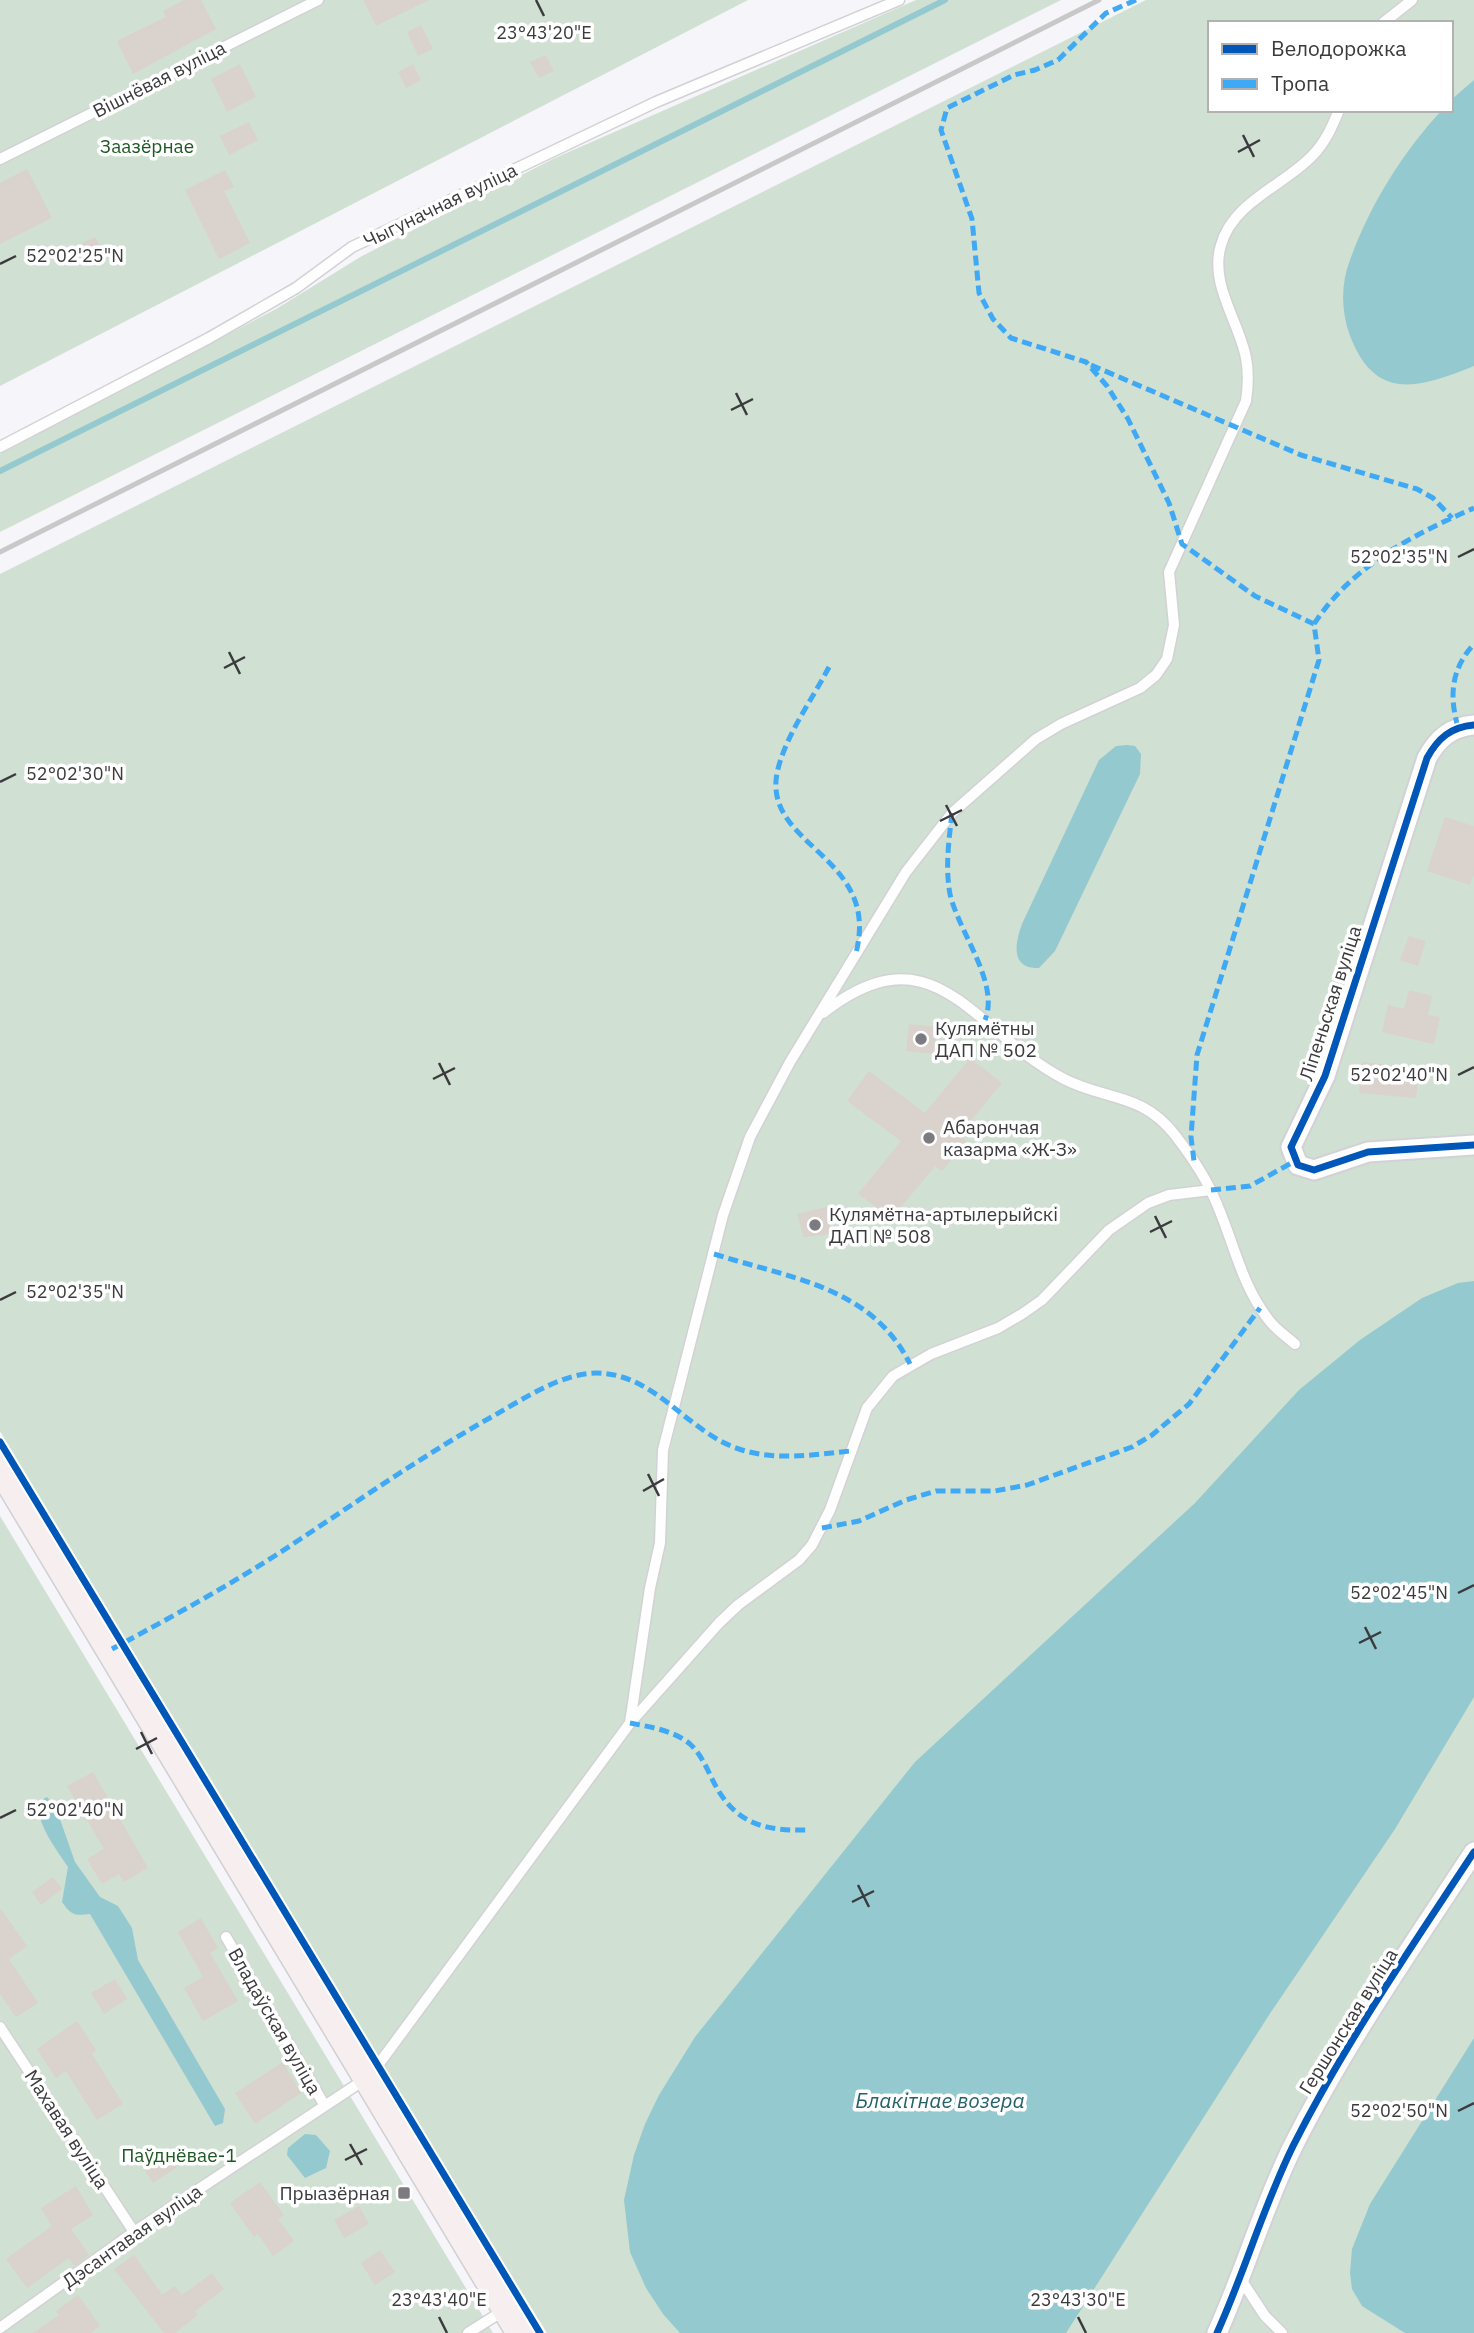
<svg xmlns="http://www.w3.org/2000/svg" width="1474" height="2333" font-family="'IBM Plex Sans',sans-serif">
	<rect width="100%" height="100%" fill="#f5f5fa"/>
	<!-- green -->
	<path fill="#d0e0d2" fill-rule="evenodd" d="M 0,0 L 748,0 L 0,386 Z
		M 916,0 L 1061,0 L 0,532 L 0,454 L 276,309 L 362,256 L 555,158 Z
		M 1146,0 L 1474,0 L 1474,2333 L 547,2333 L 389,2078 L 0,1431 L 0,574 ZM 1210,23 L 1451,23 L 1451,110 L 1210,110 Z
		M 0,1516 L 493,2333 L 0,2333 Z"/>
	<!-- water -->
	<path fill="#94c9d0" d="M 1474,80 L 1474,366 C 1417,389 1374,402 1349,333 C 1341,309 1341,283 1350,260 C 1370,205 1402,153 1442,110 L 1451,110 L 1451,100 Z
		M 1127,745 L 1135,746 L 1141,754 L 1140,774 L 1055,951 L 1039,968 C 1010,969 1015,943 1022,924 L 1099,760 L 1116,746 Z
		M 1474,1281 L 1474,1697 L 1395,1829 L 1269,2015 L 1066,2333 L 680,2333 L 663,2314 L 646,2288 L 630,2252 L 624,2200 L 634,2155 L 645,2124 L 659,2095 L 695,2037 L 915,1762 L 1195,1503 L 1299,1390 L 1360,1340 L 1422,1298 L 1458,1283 Z
		M 47,1797 L 56,1808 L 75,1862 L 100,1897 L 118,1906 L 132,1928 L 138,1960 L 225,2109 L 223,2123 L 215,2126 L 90,1914 C 74,1916 71,1915 62,1902 L 68,1867 C 55,1847 38,1827 38,1802 Z
		M 1474,2038 L 1474,2333 L 1405,2333 L 1362,2306 L 1352,2289 L 1350,2273 L 1352,2249 L 1370,2204 Z
		M 305,2134 L 316,2135 L 330,2151 L 326,2168 L 305,2178 L 287,2155 L 288,2148 Z"/>
	<g fill="none" stroke-linecap="round" stroke-linejoin="round">
		<!-- stream -->
		<path stroke="#94c9d0" stroke-width="6" d="M 0,471 L 945,0"/>
	</g>
	<!-- building -->
	<path fill="#dad2cc" d="M 184,0 L 201,0 L 216,29 L 133,74 L 117,41 L 166,17 L 163,11 Z
		M 363,0 L 429,0 L 376,26 Z
		M 421,25 L 433,49 L 418,56 L 407,32 Z
		M 546,55 L 554,71 L 539,78 L 530,62 Z
		M 240,64 L 256,97 L 227,112 L 211,79 Z
		M 413,64 L 421,80 L 406,88 L 398,72 Z
		M 249,122 L 258,140 L 229,155 L 220,136 Z
		M 27,169 L 52,218 L 0,244 L 0,183 Z
		M 225,170 L 234,187 L 224,191 L 250,243 L 219,259 L 185,190 Z
		M 95,237 L 104,253 L 85,262 L 77,246 Z
		M 1445,817 L 1474,826 L 1474,874 L 1470,885 L 1427,871 Z
		M 1409,936 L 1426,941 L 1418,966 L 1400,960 Z
		M 1409,990 L 1432,996 L 1428,1015 L 1440,1017 L 1434,1044 L 1382,1032 L 1388,1005 L 1404,1009 Z
		M 909,1024 L 937,1027 L 934,1054 L 906,1051 Z
		M 970,1058 L 1002,1083 L 959,1135 L 966,1141 L 942,1171 L 935,1166 L 892,1218 L 858,1194 L 901,1141 L 847,1101 L 869,1071 L 925,1113 Z
		M 1362,1062 L 1419,1068 L 1416,1098 L 1359,1093 Z
		M 827,1207 L 831,1234 L 804,1237 L 797,1214 Z
		M 93,1772 L 148,1868 L 124,1882 L 119,1874 L 102,1884 L 87,1859 L 104,1849 L 67,1786 Z
		M 53,1877 L 62,1889 L 41,1905 L 32,1892 Z
		M 0,1908 L 27,1946 L 9,1959 L 38,2003 L 16,2017 L 0,1994 Z
		M 201,1918 L 218,1948 L 210,1953 L 238,2001 L 203,2021 L 184,1988 L 203,1977 L 178,1932 Z
		M 115,1979 L 127,1999 L 104,2014 L 91,1993 Z
		M 77,2021 L 96,2050 L 92,2054 L 123,2104 L 97,2120 L 66,2071 L 56,2078 L 37,2049 Z
		M 283,2062 L 301,2093 L 255,2124 L 235,2093 Z
		M 168,2154 L 177,2167 L 153,2183 L 144,2169 Z
		M 260,2182 L 284,2215 L 278,2219 L 294,2241 L 273,2256 L 258,2234 L 254,2237 L 230,2203 Z
		M 76,2186 L 93,2215 L 71,2229 L 89,2255 L 74,2266 L 69,2258 L 27,2288 L 6,2259 L 52,2226 L 41,2208 Z
		M 359,2206 L 369,2224 L 344,2238 L 334,2220 Z
		M 380,2250 L 395,2272 L 375,2285 L 361,2263 Z
		M 134,2255 L 162,2295 L 175,2286 L 182,2295 L 212,2273 L 224,2289 L 195,2311 L 198,2315 L 175,2333 L 164,2333 L 114,2269 Z
		M 78,2295 L 100,2326 L 91,2333 L 33,2333 L 59,2315 L 56,2311 Z"/>
	<g fill="none" stroke-linecap="round" stroke-linejoin="round">
		<!-- service casing -->
		<g stroke="#d2d2d6" stroke-width="13">
			<path id="service" d="M 1383,23 L 1412,0
				M 0,159 L 318,0
				M 0,447 L 209,338 L 296,288 L 352,247 L 656,102 L 899,0
				M 823,1013 C 935,925 973,1032 1064,1079 C 1107,1101 1141,1092 1175,1135 C 1188,1152 1201,1170 1210,1189 C 1232,1232 1238,1280 1268,1319 C 1275,1329 1286,1336 1295,1344
				M 630,1723 L 650,1588 L 660,1543 L 663,1450 L 723,1215 L 750,1137 L 790,1062 L 906,872 L 952,813 L 1036,739 L 1061,724 L 1140,688 L 1156,675 L 1167,659 L 1174,625 L 1169,572 L 1246,401 C 1248,387 1249,373 1246,358 C 1239,321 1209,284 1221,245 C 1233,202 1283,186 1312,156 C 1325,143 1332,127 1339,110
				M 226,1937 L 325,2106
				M 0,2027 L 134,2232
				M 1240,2278 L 1265,2316 L 1282,2333
				M 0,2328 L 134,2232 L 370,2076 L 630,1723 L 719,1623 L 738,1605 L 799,1560 L 812,1545 L 830,1510 L 867,1408 L 893,1376 L 931,1354 L 998,1328 L 1022,1314 L 1042,1300 L 1109,1230 L 1148,1203 L 1169,1195 L 1211,1190
				M 468,2333 L 503,2311"/>
		</g>
		<!-- minor casing -->
		<g stroke="#d2d2d6" stroke-width="23">
			<path id="minor" d="M 1474,725 C 1451,727 1438,738 1427,758 L 1325,1076 L 1291,1147 L 1298,1165 L 1314,1170 L 1368,1152 L 1474,1145
				M 1217,2333 C 1245,2271 1263,2207 1293,2146 C 1345,2043 1411,1948 1474,1852"/>
		</g>
		<!-- primary casing -->
		<g stroke="#d0d0d3" stroke-width="33">
			<path id="primary" d="M 0,1464 L 522,2333"/>
		</g>
		<!-- service -->
		<use href="#service" stroke="#fefefe" stroke-width="10"/>
		<!-- minor -->
		<use href="#minor" stroke="#fefefe" stroke-width="19"/>
		<!-- primary -->
		<use href="#primary" stroke="#f7efef" stroke-width="30"/>
		<!-- rail -->
		<path stroke="#c8c8c9" stroke-width="5" d="M 0,552 L 1099,0"/>
		<!-- quiet -->
		<path stroke="#3fa9f5" stroke-width="5" stroke-dasharray="10 5" stroke-linecap="butt" d="M 1136,0 L 1106,13 L 1058,60 L 1035,70 L 1014,75 L 947,108 L 941,130 L 972,219 L 979,293 L 993,319 L 1011,338 L 1086,362 L 1107,386 L 1128,419 L 1169,503 L 1182,544 L 1255,596 L 1314,624 L 1319,660 L 1197,1055 L 1191,1137 L 1194,1161
			M 1091,365 L 1301,455 L 1417,489 L 1433,498 L 1452,518
			M 1314,624 C 1351,567 1412,535 1474,508
			M 829,667 C 812,700 785,736 777,773 C 763,847 881,855 856,953
			M 1458,727 C 1449,696 1451,669 1474,644
			M 952,813 C 949,840 945,867 950,894 C 959,933 1000,983 985,1020
			M 1211,1190 L 1250,1186 L 1295,1161
			M 714,1254 C 789,1278 871,1286 910,1364
			M 822,1528 L 859,1521 L 906,1500 L 936,1491 L 995,1491 L 1027,1485 L 1132,1447 L 1152,1435 L 1189,1404 L 1260,1308
			M 112,1649 C 166,1620 221,1590 273,1557 C 347,1509 418,1458 495,1415 C 525,1398 562,1373 597,1373 C 656,1374 687,1432 739,1449 C 775,1461 813,1455 850,1451
			M 630,1723 C 650,1727 673,1730 690,1744 C 704,1757 709,1775 718,1790 C 739,1825 768,1831 806,1830"/>
		<!-- cycleway casing -->
		<g stroke="#fff" stroke-width="11">
			<path id="cycleway" d="M 1474,725 C 1451,727 1438,738 1427,758 L 1325,1076 L 1291,1147 L 1298,1165 L 1314,1170 L 1368,1152 L 1474,1145
				M 0,1442 L 540,2333
				M 1217,2333 C 1245,2271 1263,2207 1293,2146 C 1345,2043 1411,1948 1474,1852"/>
		</g>
		<!-- cycleway -->
		<use href="#cycleway" stroke="#0057b8" stroke-width="7"/>
	</g>
	<!-- ticks -->
	<path fill="none" stroke="#3b3b3e" stroke-width="2.5" d="M 536,0 L 544,16M 1243,135 L 1254,157M 1238,152 L 1260,140M 0,264 L 16,256M 736,393 L 747,415M 731,410 L 753,399M 1458,557 L 1474,549M 229,652 L 240,674M 224,668 L 245,657M 0,782 L 16,774M 946,805 L 957,826M 940,821 L 962,810M 439,1063 L 450,1085M 1458,1075 L 1474,1067M 433,1079 L 455,1068M 1155,1216 L 1166,1238M 1150,1232 L 1172,1221M 0,1300 L 16,1292M 648,1474 L 659,1496M 643,1491 L 664,1479M 1458,1593 L 1474,1585M 1365,1627 L 1376,1649M 1359,1643 L 1381,1632M 141,1732 L 152,1754M 136,1749 L 157,1738M 0,1818 L 16,1810M 858,1885 L 869,1907M 852,1902 L 874,1891M 1458,2111 L 1474,2103M 350,2144 L 362,2165M 345,2160 L 367,2149M 439,2317 L 447,2333M 1078,2317 L 1086,2333"/>
	<!-- markers -->
	<g fill="#7c7c80" stroke="#fff" stroke-width="2.5">
		<circle cx="921" cy="1039" r="7"/>
		<circle cx="929" cy="1138" r="7"/>
		<circle cx="815" cy="1225" r="7"/>
		<rect x="397" y="2186" width="14" height="14" rx="3.5"/>
	</g>
	<g text-anchor="middle" stroke-width="7" stroke-linejoin="round" paint-order="stroke">
		<!-- street labels -->
		<g font-size="19" fill="#3b3b3e" stroke="#fff">
			<text transform="translate(159 79) rotate(-27)" y="7">Вішнёвая вуліца</text>
			<text transform="translate(440 205) rotate(-26)" y="7">Чыгуначная вуліца</text>
			<text transform="translate(1330 1003) rotate(-72)" y="7">Ліпеньская вуліца</text>
			<text transform="translate(275 2021) rotate(60)" y="7">Владаўская вуліца</text>
			<text transform="translate(1348 2021) rotate(-58)" y="7">Гершонская вуліца</text>
			<text transform="translate(67 2129) rotate(57)" y="7">Махавая вуліца</text>
			<text transform="translate(132 2236) rotate(-35)" y="7">Дэсантавая вуліца</text>
		</g>
		<!-- park labels -->
		<g font-size="19" fill="#1e5923" stroke="#fff">
			<text x="147" y="153">Заазёрнае</text>
			<text x="179" y="2162">Паўднёвае-1</text>
		</g>
		<!-- poi labels -->
		<g font-size="19" fill="#3b3b3e" stroke="#fff" text-anchor="start">
			<text x="935" y="1035">Кулямётны<tspan x="935" dy="22">ДАП № 502</tspan></text>
			<text x="943" y="1134">Абарончая<tspan x="943" dy="22">казарма «Ж-З»</tspan></text>
			<text x="829" y="1221">Кулямётна-артылерыйскі<tspan x="829" dy="22">ДАП № 508</tspan></text>
			<text x="390" y="2200" text-anchor="end">Прыазёрная</text>
		</g>
		<!-- water labels -->
		<g font-size="21" font-style="italic" fill="#236268" stroke="#fff">
			<text x="940" y="2108">Блакітнае возера</text>
		</g>
	</g>
	<g font-size="18" text-anchor="middle" fill="#3b3b3e" stroke="#fff" stroke-width="7" stroke-linejoin="round" paint-order="stroke">
		<text x="544" y="39">23°43'20"E</text>
		<text x="75" y="262">52°02'25"N</text>
		<text x="1399" y="563">52°02'35"N</text>
		<text x="75" y="780">52°02'30"N</text>
		<text x="1399" y="1081">52°02'40"N</text>
		<text x="75" y="1298">52°02'35"N</text>
		<text x="1399" y="1599">52°02'45"N</text>
		<text x="75" y="1816">52°02'40"N</text>
		<text x="1399" y="2117">52°02'50"N</text>
		<text x="439" y="2306">23°43'40"E</text>
		<text x="1078" y="2306">23°43'30"E</text>
	</g>
	<!-- legend -->
	<rect x="1208" y="21" width="245" height="91" fill="#ffffff" stroke="#b1b1b2" stroke-width="2"/>
	<rect x="1222" y="44" width="35" height="10" fill="#0057b8" stroke="#b1b1b2" stroke-width="2"/>
	<text x="1271" y="56" font-size="21" fill="#3b3b3e">Велодорожка</text>
	<rect x="1222" y="79" width="35" height="10" fill="#3fa9f5" stroke="#b1b1b2" stroke-width="2"/>
	<text x="1271" y="91" font-size="21" fill="#3b3b3e">Тропа</text>
</svg>
